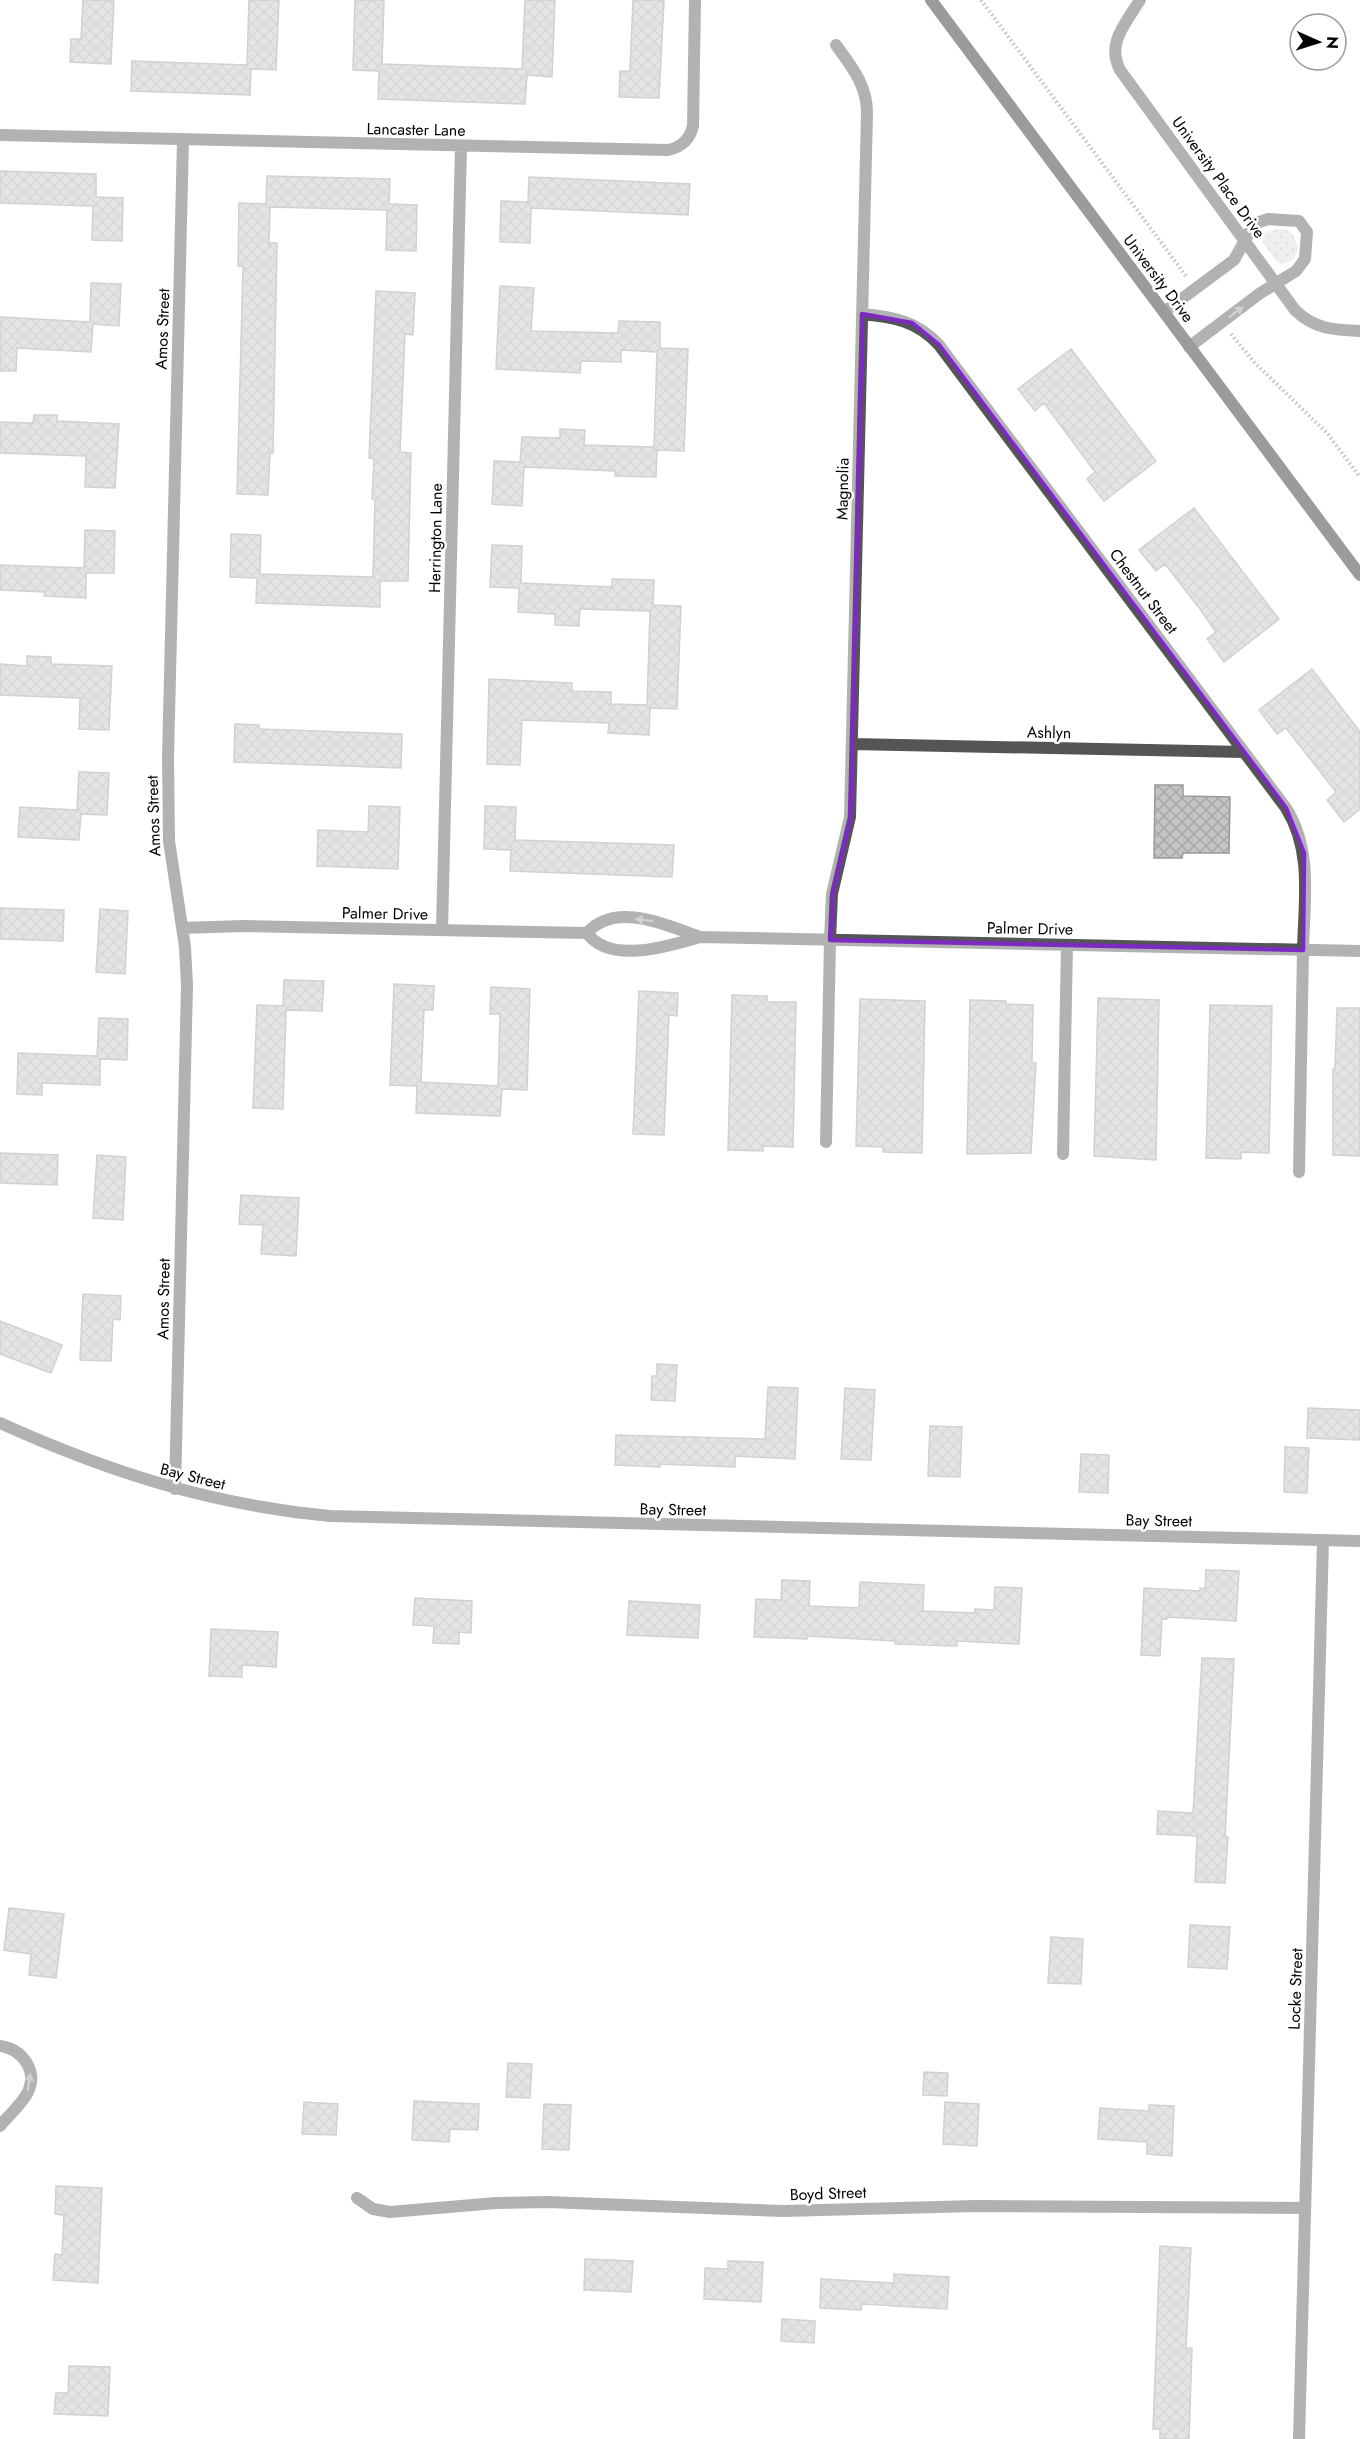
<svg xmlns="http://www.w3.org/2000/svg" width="1360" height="2439" font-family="Jost,sans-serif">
	<defs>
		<pattern id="grass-dots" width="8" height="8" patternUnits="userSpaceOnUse" patternTransform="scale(1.5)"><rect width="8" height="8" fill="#dcdcdc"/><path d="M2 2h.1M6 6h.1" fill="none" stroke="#bbb" stroke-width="1.8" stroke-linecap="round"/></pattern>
		<pattern id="building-cross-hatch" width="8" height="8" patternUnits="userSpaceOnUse" patternTransform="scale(1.5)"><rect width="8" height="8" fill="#c4c4c4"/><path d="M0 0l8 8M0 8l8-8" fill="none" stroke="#a7a7a7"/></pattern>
	</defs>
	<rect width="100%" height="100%" fill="#fff"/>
	<!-- grass -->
	<path fill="url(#grass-dots)" d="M 1280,229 C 1293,229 1296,239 1298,250 L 1294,259 L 1282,264 L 1276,261 L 1262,241 L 1265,232 Z"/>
	<!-- building -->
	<path fill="url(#building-cross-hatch)" stroke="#999" stroke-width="1.5" d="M 83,0 L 114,0 L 111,64 L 70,62 L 71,39 L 81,39 Z
		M 249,0 L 279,0 L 276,70 L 251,69 L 250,95 L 131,91 L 132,61 L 247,65 Z
		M 355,0 L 384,0 L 382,64 L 522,69 L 525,0 L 555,0 L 552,77 L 527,75 L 525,104 L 378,99 L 379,71 L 353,70 Z
		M 633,0 L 664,0 L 659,98 L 619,97 L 620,71 L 630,71 Z
		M 0,171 L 96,174 L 96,197 L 123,198 L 122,241 L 92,240 L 93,206 L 0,203 Z
		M 267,176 L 390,179 L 389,204 L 417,205 L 416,251 L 386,250 L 387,210 L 270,207 L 269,243 L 277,243 L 273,453 L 270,453 L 268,495 L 237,494 L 243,266 L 238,266 L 239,203 L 266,204 Z
		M 529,177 L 690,184 L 688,215 L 531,208 L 530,243 L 500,242 L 501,201 L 528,202 Z
		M 91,283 L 121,284 L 119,326 L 93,324 L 91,352 L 17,348 L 16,371 L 0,371 L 0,317 L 90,322 Z
		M 500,286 L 534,288 L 531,331 L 618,333 L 619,321 L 660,322 L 660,348 L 688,349 L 684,451 L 657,450 L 656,477 L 615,476 L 615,471 L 524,467 L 522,506 L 492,504 L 494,461 L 520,462 L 522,437 L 560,438 L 560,429 L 585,430 L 584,445 L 654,447 L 657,352 L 621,350 L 621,362 L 581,361 L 580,373 L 496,369 Z
		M 376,291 L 415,293 L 413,335 L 405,334 L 400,452 L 411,453 L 408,581 L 380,581 L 380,607 L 256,603 L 257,578 L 230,577 L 231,534 L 261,535 L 260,574 L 373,577 L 375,499 L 372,499 L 374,459 L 369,458 Z
		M 1071,349 L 1156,461 L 1104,501 L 1087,479 L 1095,472 L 1044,403 L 1035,411 L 1018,389 Z
		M 34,415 L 57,415 L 57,421 L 119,424 L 115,488 L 85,487 L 86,456 L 0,453 L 0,422 L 33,423 Z
		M 1194,508 L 1279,619 L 1224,662 L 1207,639 L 1216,632 L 1200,609 L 1165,564 L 1156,571 L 1139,550 Z
		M 85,530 L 115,531 L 114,573 L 86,573 L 86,598 L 44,596 L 45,592 L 0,590 L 0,565 L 84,568 Z
		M 492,545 L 522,546 L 521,583 L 612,587 L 612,579 L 654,580 L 653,605 L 681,606 L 677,709 L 650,708 L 649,735 L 608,733 L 609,723 L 522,720 L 520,765 L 487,764 L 489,679 L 572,683 L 572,691 L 611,692 L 611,704 L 647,705 L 650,611 L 580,609 L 579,626 L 555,625 L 555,614 L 518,612 L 519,588 L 490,587 Z
		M 27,656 L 51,657 L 51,664 L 112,666 L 109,730 L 79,729 L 80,698 L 0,695 L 0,664 L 27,666 Z
		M 1312,669 L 1360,732 L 1360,809 L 1344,822 L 1327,800 L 1336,792 L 1286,728 L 1277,734 L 1259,710 Z
		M 235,724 L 259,725 L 259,729 L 402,734 L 401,768 L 234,762 Z
		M 79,772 L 109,773 L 107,815 L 81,814 L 79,840 L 18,837 L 20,807 L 77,810 Z
		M 1155,785 L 1183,785 L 1183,796 L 1230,797 L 1229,853 L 1183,853 L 1182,858 L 1154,858 Z
		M 369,806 L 400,807 L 398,869 L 317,866 L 318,830 L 368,832 Z
		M 485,806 L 516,807 L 515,840 L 674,845 L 672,877 L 510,871 L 511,850 L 484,849 Z
		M 0,908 L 64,910 L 63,941 L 0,939 Z
		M 100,909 L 128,911 L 125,974 L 96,972 Z
		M 284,980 L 324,981 L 322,1011 L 286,1010 L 283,1109 L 253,1108 L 257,1005 L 283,1006 Z
		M 394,984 L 434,986 L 433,1010 L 424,1010 L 421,1082 L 498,1086 L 500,1014 L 490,1014 L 491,987 L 530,989 L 527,1090 L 502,1089 L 500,1116 L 416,1113 L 417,1086 L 390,1085 Z
		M 639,991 L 678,993 L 677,1016 L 669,1015 L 664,1135 L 633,1134 Z
		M 732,995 L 767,996 L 767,1002 L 796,1002 L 793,1147 L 763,1146 L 763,1151 L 728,1150 Z
		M 1098,998 L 1159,1000 L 1156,1160 L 1094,1156 Z
		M 860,999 L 925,1001 L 922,1153 L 883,1152 L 883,1147 L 856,1146 Z
		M 970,1000 L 1006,1001 L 1006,1004 L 1033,1005 L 1032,1063 L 1036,1063 L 1031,1153 L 967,1154 Z
		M 1210,1005 L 1272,1006 L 1269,1153 L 1241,1152 L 1241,1159 L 1206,1158 Z
		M 1337,1008 L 1360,1008 L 1360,1156 L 1333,1155 L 1333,1069 L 1335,1069 Z
		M 99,1018 L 128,1019 L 127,1060 L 100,1059 L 100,1085 L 42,1083 L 42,1095 L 17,1094 L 18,1053 L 97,1056 Z
		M 0,1153 L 58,1155 L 57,1185 L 0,1183 Z
		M 97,1155 L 126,1157 L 123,1220 L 93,1218 Z
		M 241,1195 L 299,1198 L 296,1256 L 261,1254 L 263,1225 L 239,1224 Z
		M 83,1294 L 121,1296 L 120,1320 L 113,1319 L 111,1361 L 80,1360 Z
		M 0,1321 L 62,1345 L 51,1373 L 0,1354 Z
		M 657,1364 L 677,1365 L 675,1401 L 651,1400 L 652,1376 L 657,1376 Z
		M 768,1387 L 798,1388 L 795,1459 L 735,1456 L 735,1467 L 660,1464 L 660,1467 L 615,1465 L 616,1435 L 765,1439 Z
		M 845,1388 L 875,1390 L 871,1460 L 841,1459 Z
		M 1308,1408 L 1360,1410 L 1360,1440 L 1307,1438 Z
		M 930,1426 L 962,1427 L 960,1477 L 928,1476 Z
		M 1285,1447 L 1309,1448 L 1307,1493 L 1284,1492 Z
		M 1081,1454 L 1109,1455 L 1108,1493 L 1079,1492 Z
		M 1206,1570 L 1239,1571 L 1236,1621 L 1167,1617 L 1167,1619 L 1162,1619 L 1160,1656 L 1141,1655 L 1144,1588 L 1200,1591 L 1200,1588 L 1205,1589 Z
		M 782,1580 L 810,1581 L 809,1606 L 859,1608 L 860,1582 L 924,1585 L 923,1611 L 975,1613 L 975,1609 L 994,1610 L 995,1587 L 1022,1588 L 1019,1644 L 957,1641 L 957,1646 L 895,1644 L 895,1641 L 807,1636 L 807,1639 L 754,1637 L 756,1599 L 781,1600 Z
		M 415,1598 L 472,1601 L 471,1633 L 459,1632 L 459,1644 L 433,1643 L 434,1626 L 413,1625 Z
		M 629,1601 L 700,1605 L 698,1638 L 627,1635 Z
		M 211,1629 L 278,1632 L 276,1667 L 242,1665 L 242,1677 L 209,1676 Z
		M 1202,1658 L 1234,1659 L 1225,1837 L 1228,1837 L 1225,1883 L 1195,1882 L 1197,1836 L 1157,1834 L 1158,1811 L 1193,1813 Z
		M 9,1908 L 64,1914 L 56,1978 L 29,1975 L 31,1954 L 4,1950 Z
		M 1190,1925 L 1230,1927 L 1227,1969 L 1188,1967 Z
		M 1051,1937 L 1083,1939 L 1081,1984 L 1048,1983 Z
		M 508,2063 L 532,2064 L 530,2098 L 506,2097 Z
		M 924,2072 L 948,2073 L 947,2096 L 923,2095 Z
		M 414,2101 L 479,2104 L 478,2130 L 450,2129 L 449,2142 L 412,2140 Z
		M 304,2102 L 338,2104 L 336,2135 L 302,2134 Z
		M 945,2102 L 979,2104 L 977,2146 L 943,2144 Z
		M 544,2104 L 571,2105 L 569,2150 L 542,2149 Z
		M 1149,2105 L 1174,2106 L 1172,2156 L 1147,2154 L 1147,2142 L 1098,2139 L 1100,2108 L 1149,2111 Z
		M 56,2186 L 102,2188 L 98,2283 L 53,2280 L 55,2254 L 62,2255 L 64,2215 L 55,2214 Z
		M 1160,2246 L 1191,2248 L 1186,2348 L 1192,2348 L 1189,2439 L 1160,2439 L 1160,2429 L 1153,2429 Z
		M 585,2259 L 633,2261 L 631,2292 L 584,2290 Z
		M 728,2261 L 763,2262 L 761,2302 L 704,2299 L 705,2268 L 728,2269 Z
		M 894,2274 L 949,2277 L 947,2309 L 862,2304 L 861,2310 L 820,2308 L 821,2279 L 894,2283 Z
		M 782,2319 L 815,2321 L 814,2343 L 781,2341 Z
		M 69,2366 L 110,2367 L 108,2416 L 54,2414 L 56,2393 L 68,2393 Z"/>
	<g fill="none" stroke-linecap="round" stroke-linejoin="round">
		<!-- path -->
		<path stroke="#777" stroke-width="4" stroke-dasharray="1.5 3" stroke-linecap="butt" d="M 981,0 L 1186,276
			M 1231,334 L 1254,362 L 1327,433 L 1360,477"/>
		<!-- service -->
		<path stroke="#555" stroke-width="12" d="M 826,1142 L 830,940
			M 1063,1154 L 1067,945
			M 1299,1172 L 1303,950"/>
		<!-- minor -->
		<path stroke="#555" stroke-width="12" d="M 1140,0 C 1126,23 1106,43 1120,70 L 1295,310 C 1314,329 1334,330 1360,331
			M 0,135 L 668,150 C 682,147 690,139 693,126 L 695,0
			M 1164,312 L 1234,260 L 1254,224 L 1268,219 L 1299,221 L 1307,232 L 1305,259 L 1296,271 L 1259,294 L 1189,347
			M 862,314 C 894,317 917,321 939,345 L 1286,808 C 1313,851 1304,902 1303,950
			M 852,744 L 1244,752
			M 182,928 L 243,926 L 587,933 C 616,901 666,925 700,937
			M 442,930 L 461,146
			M 587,933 C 610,965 669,946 700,937 L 1360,951
			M 830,940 L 832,894 L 850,817 L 867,113 C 867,85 852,67 836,45
			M 0,1423 C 108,1472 212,1505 330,1516 L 1360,1541
			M 175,1489 L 187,985 L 185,947 L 169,841 L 168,758 L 183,140
			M 0,2046 C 22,2049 38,2070 28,2092 C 22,2104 9,2115 0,2126
			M 357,2198 L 373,2209 L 390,2212 L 496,2203 L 547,2202 L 783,2211 L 976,2206 L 1305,2208
			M 1299,2439 L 1323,1540"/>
		<!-- secondary -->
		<path stroke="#222" stroke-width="12" d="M 931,0 L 1360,575"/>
	</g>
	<!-- one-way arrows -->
	<defs><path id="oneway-solid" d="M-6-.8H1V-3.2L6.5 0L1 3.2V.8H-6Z" transform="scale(1.5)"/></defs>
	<g fill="#999">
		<use href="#oneway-solid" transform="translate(1236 312) rotate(-37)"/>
		<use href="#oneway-solid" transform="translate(644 920) rotate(-173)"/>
		<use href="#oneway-solid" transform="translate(29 2082) rotate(-82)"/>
	</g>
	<!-- marked area -->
	<path d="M0 0H1360V2439H0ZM 862,314 L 912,323 L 939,345 L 1286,808 L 1304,853 L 1303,950 L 830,940 L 832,894 L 850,817 Z" fill="#fff" fill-opacity=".55" fill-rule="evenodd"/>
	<path fill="none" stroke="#7b2cbf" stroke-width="4.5" stroke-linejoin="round" d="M 862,314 L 912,323 L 939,345 L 1286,808 L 1304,853 L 1303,950 L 830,940 L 832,894 L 850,817 Z"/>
	<g text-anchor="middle" stroke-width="5" stroke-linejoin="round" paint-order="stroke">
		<!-- street labels -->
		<g font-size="16" fill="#000" stroke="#fff">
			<text transform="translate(416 129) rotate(1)" y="6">Lancaster Lane</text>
			<text transform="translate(1219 177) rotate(54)" y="6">University Place Drive</text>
			<text transform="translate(1159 278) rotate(53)" y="6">University Drive</text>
			<text transform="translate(162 329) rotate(-88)" y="6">Amos Street</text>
			<text transform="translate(842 489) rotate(-89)" y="6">Magnolia</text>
			<text transform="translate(435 538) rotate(-89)" y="6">Herrington Lane</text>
			<text transform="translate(1144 591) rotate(53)" y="6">Chestnut Street</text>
			<text transform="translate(1049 732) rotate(1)" y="6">Ashlyn</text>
			<text transform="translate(153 816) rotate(-92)" y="6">Amos Street</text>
			<text transform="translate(385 913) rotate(1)" y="6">Palmer Drive</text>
			<text transform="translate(1030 928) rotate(1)" y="6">Palmer Drive</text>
			<text transform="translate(163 1299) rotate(-89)" y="6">Amos Street</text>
			<text transform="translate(193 1476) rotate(14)" y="6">Bay Street</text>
			<text transform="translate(673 1509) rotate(1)" y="6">Bay Street</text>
			<text transform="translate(1159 1520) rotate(1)" y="6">Bay Street</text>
			<text transform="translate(1295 1989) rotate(-88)" y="6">Locke Street</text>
			<text transform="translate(828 2193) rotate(-2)" y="6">Boyd Street</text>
		</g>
	</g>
	<!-- north arrow -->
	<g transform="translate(1318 42) rotate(93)"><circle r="28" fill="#ffffff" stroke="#999999" stroke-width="1.5"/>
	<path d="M0-4.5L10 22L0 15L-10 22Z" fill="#000000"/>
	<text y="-9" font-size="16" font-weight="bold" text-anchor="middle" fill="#000000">N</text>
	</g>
</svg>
